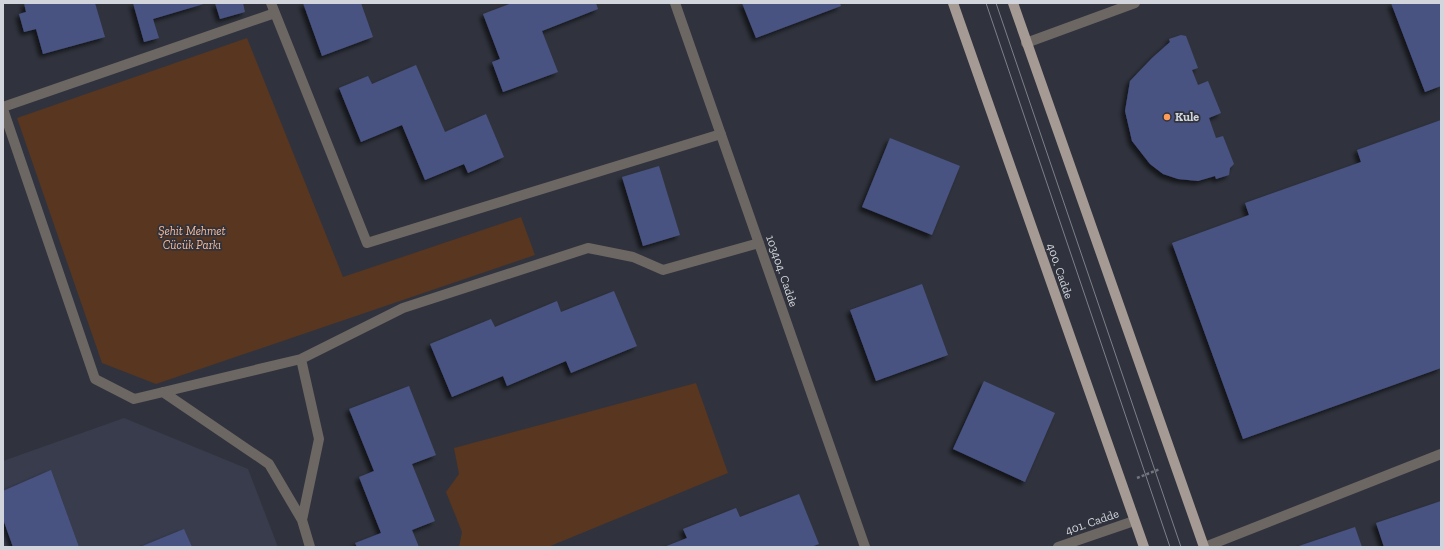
<svg xmlns="http://www.w3.org/2000/svg" width="1444" height="550" font-family="'Zilla Slab',serif">
	<defs>
		<filter id="shadow"><feDropShadow dx="-3.5" dy="3.5" stdDeviation="2" flood-color="#0009"/></filter>
	</defs>
	<rect width="100%" height="100%" fill="#30333d"/>
	<!-- built -->
	<path fill="#383c4d" d="M 124,418 L 248,469 L 278,547 L 3,547 L 3,461 Z"/>
	<!-- green -->
	<path fill="#583620" d="M 247,38 L 343,277 L 521,217 L 535,255 L 156,384 L 102,363 L 17,118 Z
		M 696,383 L 728,473 L 548,547 L 459,547 L 462,532 L 446,492 L 459,474 L 454,448 Z"/>
	<!-- building -->
	<path fill="#485382" filter="url(#shadow)" d="M 24,3 L 95,3 L 105,37 L 43,54 L 36,29 L 24,32 L 19,14 L 26,12 Z
		M 133,3 L 207,3 L 153,19 L 159,38 L 144,42 Z
		M 215,3 L 243,3 L 245,12 L 220,19 Z
		M 303,3 L 361,3 L 373,37 L 322,56 Z
		M 512,3 L 596,3 L 598,9 L 542,31 L 558,72 L 503,92 L 492,62 L 500,59 L 483,14 Z
		M 742,3 L 840,3 L 841,6 L 756,38 Z
		M 1391,3 L 1441,3 L 1441,86 L 1425,92 Z
		M 1181,35 L 1186,36 L 1198,68 L 1192,70 L 1198,85 L 1208,81 L 1221,113 L 1209,118 L 1216,138 L 1223,136 L 1234,164 L 1230,168 L 1229,175 L 1216,179 L 1215,176 L 1198,181 L 1178,179 L 1163,174 L 1150,164 L 1132,141 L 1125,111 L 1130,81 L 1152,58 L 1170,42 L 1169,39 Z
		M 416,65 L 445,132 L 486,114 L 504,157 L 468,173 L 464,164 L 425,180 L 402,125 L 361,142 L 339,88 L 368,76 L 372,84 Z
		M 1441,120 L 1441,368 L 1243,439 L 1172,243 L 1249,215 L 1245,203 L 1361,162 L 1357,150 Z
		M 890,138 L 960,166 L 932,235 L 862,207 Z
		M 659,166 L 680,235 L 643,246 L 622,177 Z
		M 922,284 L 948,355 L 876,381 L 850,310 Z
		M 614,291 L 637,346 L 571,373 L 566,361 L 507,386 L 503,376 L 452,397 L 430,344 L 491,319 L 495,327 L 557,301 L 561,312 Z
		M 984,381 L 1055,413 L 1025,482 L 953,449 Z
		M 409,386 L 436,455 L 412,464 L 435,521 L 412,530 L 419,547 L 357,547 L 355,543 L 381,533 L 359,477 L 374,471 L 349,409 Z
		M 51,470 L 79,547 L 13,547 L 3,519 L 3,491 Z
		M 799,494 L 819,544 L 811,547 L 664,547 L 687,538 L 683,529 L 736,508 L 740,517 Z
		M 1441,501 L 1441,547 L 1384,547 L 1376,523 Z
		M 1355,527 L 1362,547 L 1296,547 Z
		M 184,529 L 192,547 L 140,547 Z"/>
	<g fill="none" stroke-linecap="round" stroke-linejoin="round">
		<!-- path -->
		<path stroke="#71747c" stroke-width="2.5" stroke-dasharray="3 2" stroke-linecap="butt" d="M 1137,478 L 1160,469"/>
		<!-- minor -->
		<path stroke="#6d6764" stroke-width="10" d="M 271,3 L 367,243 L 721,134
			M 675,3 L 865,547
			M 1026,43 L 1135,3
			M 3,107 L 275,13
			M 3,109 L 95,379 L 134,399 L 301,359
			M 163,392 L 269,464 L 302,520
			M 310,547 L 302,520 L 319,439 L 301,359 L 403,308 L 588,248 L 633,257 L 663,270 L 759,243
			M 1058,547 L 1134,521
			M 1205,547 L 1441,454"/>
		<!-- major -->
		<path stroke="#a59a94" stroke-width="10" d="M 953,3 L 1144,547
			M 1013,3 L 1204,547"/>
		<!-- tram -->
		<path stroke="#7d8088" stroke-width="1" d="M 986,3 L 1170,547
			M 996,3 L 1181,547"/>
	</g>
	<!-- markers -->
	<circle fill="#fe9b59" stroke="#30333d" stroke-width="1.5" cx="1167" cy="117" r="4"/>
	<g text-anchor="middle" stroke-width="3.5" stroke-linejoin="round" paint-order="stroke">
		<!-- poi labels -->
		<g font-size="12" font-weight="bold" fill="#d2d5db" stroke="#30333d" text-anchor="start">
			<text x="1175" y="121">Kule</text>
		</g>
		<!-- park labels -->
		<g font-size="12" font-style="italic" fill="#f8ba95" stroke="#30333d">
			<text x="192" y="235">Şehit Mehmet<tspan x="192" dy="14">Cücük Parkı</tspan></text>
		</g>
		<!-- street labels -->
		<g font-size="12" fill="#d2d5db" stroke="#30333d">
			<text transform="translate(782 271) rotate(71)" y="4">103404. Cadde</text>
			<text transform="translate(1060 271) rotate(71)" y="4">400. Cadde</text>
			<text transform="translate(1092 522) rotate(-19)" y="4">401. Cadde</text>
		</g>
	</g>
	<!-- border -->
	<rect width="1444" height="550" fill="none" stroke="#d2d5db" stroke-width="8"/>
</svg>
